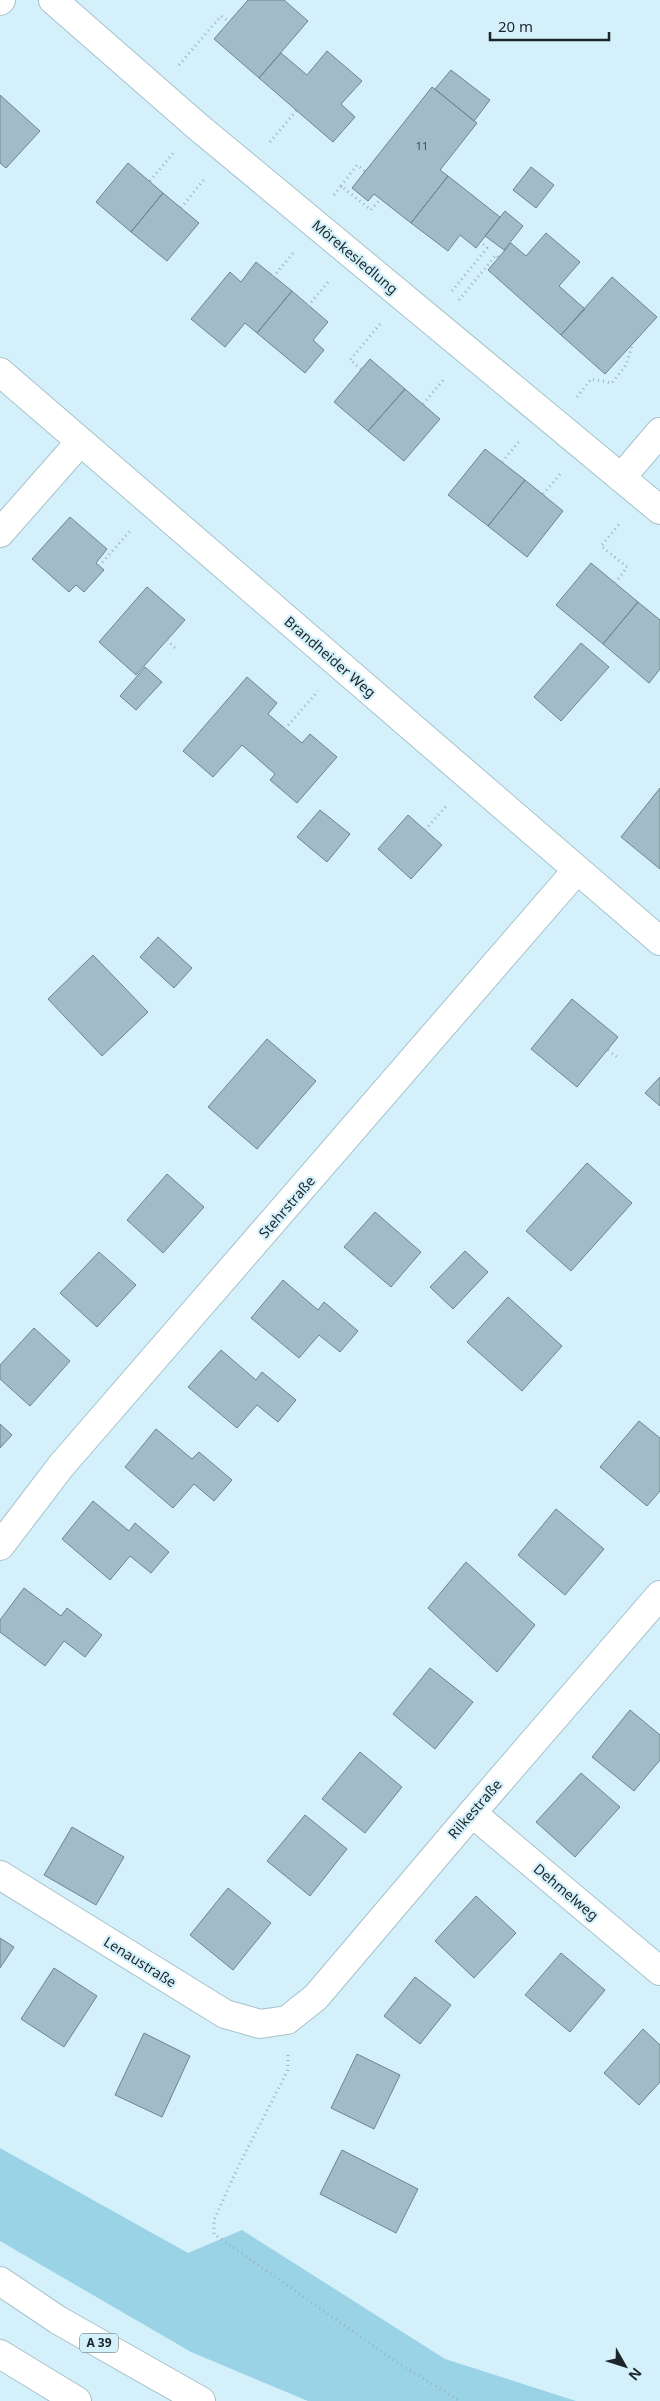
<svg xmlns="http://www.w3.org/2000/svg" width="660" height="2401" font-family="'Noto Sans',sans-serif">
	<rect width="100%" height="100%" fill="#d4f1fb"/>
	<!-- green -->
	<path fill="#9ad2e6" d="M 0,2148 L 188,2253 L 242,2230 L 445,2359 L 576,2401 L 308,2401 L 191,2352 L 0,2241 Z"/>
	<!-- building -->
	<path fill="#a1bcc6" stroke="#6c868f" d="M 248,0 L 284,0 L 308,21 L 259,78 L 214,39 Z
		M 327,51 L 362,81 L 341,104 L 355,117 L 333,142 L 259,78 L 281,53 L 307,75 Z
		M 451,70 L 490,100 L 474,121 L 435,89 Z
		M 432,87 L 477,123 L 440,170 L 448,176 L 411,223 L 374,194 L 368,201 L 352,188 Z
		M 0,95 L 40,131 L 6,168 L 0,163 Z
		M 128,163 L 163,193 L 131,232 L 96,202 Z
		M 531,167 L 554,185 L 536,208 L 513,190 Z
		M 448,176 L 500,217 L 476,248 L 460,235 L 448,251 L 411,223 Z
		M 163,193 L 199,223 L 167,261 L 131,232 Z
		M 505,211 L 523,226 L 504,250 L 485,236 Z
		M 546,233 L 580,262 L 559,286 L 585,309 L 561,335 L 488,270 L 511,243 L 526,256 Z
		M 256,262 L 292,291 L 257,333 L 245,323 L 225,347 L 191,319 L 230,272 L 241,282 Z
		M 612,277 L 657,317 L 605,374 L 561,335 Z
		M 292,291 L 328,322 L 313,340 L 324,350 L 305,373 L 257,333 Z
		M 370,359 L 405,389 L 368,431 L 334,402 Z
		M 405,389 L 440,419 L 404,461 L 368,431 Z
		M 485,449 L 525,480 L 488,526 L 448,495 Z
		M 525,480 L 563,511 L 527,557 L 488,526 Z
		M 70,517 L 107,549 L 96,563 L 104,570 L 84,592 L 76,585 L 69,592 L 32,559 Z
		M 591,563 L 638,602 L 603,644 L 556,605 Z
		M 147,587 L 185,620 L 136,675 L 99,642 Z
		M 638,602 L 660,620 L 660,669 L 649,683 L 603,644 Z
		M 581,643 L 609,667 L 561,721 L 534,697 Z
		M 145,667 L 162,682 L 136,710 L 120,696 Z
		M 247,677 L 277,703 L 268,714 L 302,743 L 310,734 L 337,757 L 297,803 L 270,780 L 275,774 L 242,745 L 213,777 L 183,751 Z
		M 660,788 L 660,869 L 621,837 Z
		M 320,810 L 350,834 L 327,862 L 297,837 Z
		M 408,815 L 442,845 L 411,879 L 378,849 Z
		M 158,937 L 192,968 L 174,988 L 140,957 Z
		M 93,955 L 148,1012 L 102,1056 L 48,999 Z
		M 572,999 L 618,1037 L 577,1087 L 531,1049 Z
		M 267,1039 L 316,1081 L 257,1149 L 208,1107 Z
		M 660,1077 L 660,1106 L 645,1093 Z
		M 587,1163 L 632,1203 L 571,1271 L 526,1231 Z
		M 167,1174 L 204,1207 L 163,1253 L 127,1220 Z
		M 375,1212 L 421,1252 L 391,1287 L 344,1247 Z
		M 465,1251 L 488,1272 L 453,1309 L 430,1287 Z
		M 99,1252 L 136,1285 L 97,1327 L 60,1293 Z
		M 283,1280 L 318,1310 L 324,1302 L 358,1331 L 340,1352 L 319,1335 L 299,1358 L 251,1318 Z
		M 508,1297 L 562,1346 L 522,1391 L 467,1342 Z
		M 34,1328 L 70,1361 L 30,1406 L 0,1379 L 0,1365 Z
		M 221,1350 L 256,1380 L 262,1372 L 296,1400 L 278,1422 L 257,1405 L 237,1428 L 188,1387 Z
		M 639,1421 L 660,1438 L 660,1491 L 647,1506 L 600,1467 Z
		M 0,1424 L 12,1435 L 0,1448 Z
		M 156,1429 L 192,1459 L 199,1452 L 232,1480 L 214,1501 L 194,1484 L 173,1508 L 125,1467 Z
		M 93,1501 L 129,1531 L 135,1523 L 169,1552 L 151,1573 L 130,1556 L 110,1580 L 62,1539 Z
		M 556,1509 L 604,1549 L 565,1595 L 518,1555 Z
		M 466,1562 L 535,1625 L 497,1672 L 428,1608 Z
		M 24,1588 L 61,1616 L 67,1608 L 102,1635 L 85,1657 L 64,1641 L 45,1666 L 0,1632 L 0,1620 Z
		M 430,1668 L 473,1702 L 435,1749 L 393,1714 Z
		M 630,1710 L 660,1735 L 660,1760 L 634,1791 L 592,1757 Z
		M 360,1752 L 402,1787 L 365,1833 L 322,1799 Z
		M 581,1773 L 620,1807 L 575,1857 L 536,1822 Z
		M 305,1815 L 347,1849 L 310,1896 L 267,1861 Z
		M 72,1827 L 124,1857 L 96,1905 L 44,1875 Z
		M 228,1888 L 271,1923 L 233,1970 L 190,1935 Z
		M 476,1896 L 516,1933 L 474,1978 L 435,1941 Z
		M 0,1938 L 14,1947 L 0,1968 Z
		M 561,1953 L 605,1990 L 570,2032 L 525,1995 Z
		M 54,1968 L 97,1996 L 64,2047 L 21,2019 Z
		M 415,1977 L 451,2005 L 420,2044 L 384,2016 Z
		M 643,2029 L 660,2045 L 660,2082 L 639,2105 L 604,2073 Z
		M 144,2033 L 190,2056 L 162,2117 L 115,2095 Z
		M 357,2054 L 400,2075 L 374,2129 L 331,2108 Z
		M 342,2150 L 418,2189 L 396,2233 L 320,2194 Z"/>
	<g fill="none" stroke-linecap="round" stroke-linejoin="round">
		<!-- minor casing -->
		<g stroke="#a6c2cb" stroke-width="30">
			<path id="minor" d="M 53,0 L 197,126 L 660,510
				M 0,1 L 1,0
				M 0,372 L 660,941
				M 621,478 L 660,432
				M 0,533 L 80,442
				M 0,1546 L 61,1466 L 577,870
				M 472,1813 L 660,1971
				M 0,1875 L 225,2014 L 260,2024 L 287,2020 L 316,1997 L 472,1813 L 660,1595"/>
		</g>
		<!-- highway casing -->
		<g stroke="#a6c2cb" stroke-width="30">
			<path id="highway" d="M 0,2281 L 58,2320 L 201,2401
				M 0,2354 L 77,2401"/>
		</g>
		<!-- path -->
		<path stroke="#9cb3bb" stroke-width="3" stroke-dasharray="1 4" stroke-linecap="butt" d="M 179,65 L 221,16 L 229,22
			M 270,142 L 297,110
			M 150,181 L 175,151
			M 341,186 L 357,165 L 366,172
			M 334,195 L 341,186 L 371,210 L 381,198
			M 181,208 L 206,177
			M 273,277 L 294,252
			M 452,291 L 487,248 L 481,242
			M 459,300 L 496,255 L 499,258
			M 308,306 L 329,281
			M 361,369 L 350,360 L 380,324
			M 577,397 L 591,379 L 612,383 L 626,365 L 633,343
			M 423,404 L 445,378
			M 502,462 L 521,439
			M 543,494 L 562,472
			M 99,566 L 130,531
			M 615,583 L 627,567 L 601,546 L 621,522
			M 167,640 L 176,649
			M 285,729 L 318,691
			M 425,830 L 448,804
			M 608,1050 L 618,1058
			M 288,2055 L 288,2070 L 238,2167 L 214,2220 L 214,2234 L 398,2363 L 460,2401"/>
		<!-- minor -->
		<use href="#minor" stroke="#fff" stroke-width="28"/>
		<!-- highway -->
		<use href="#highway" stroke="#fff" stroke-width="28"/>
	</g>
	<g text-anchor="middle" stroke-width="4.5" stroke-linejoin="round" paint-order="stroke">
		<!-- number labels -->
		<g font-size="11" fill="#3d4c51">
			<text x="422" y="150">11</text>
		</g>
		<!-- shield labels -->
		<rect fill="#d4f1fb" stroke="#536369" stroke-width="1" x="80" y="2333.5" width="38" height="19" rx="4"/>
		<g font-size="12" font-weight="bold" fill="#1c262a">
			<text x="99" y="2347">A 39</text>
		</g>
		<!-- street labels -->
		<g font-size="14" fill="#1c262a" stroke="#d4f1fb">
			<text transform="translate(355 257) rotate(40)" y="5">Mörekesiedlung</text>
			<text transform="translate(330 657) rotate(41)" y="5">Brandheider Weg</text>
			<text transform="translate(287 1207) rotate(-49)" y="5">Stehrstraße</text>
			<text transform="translate(475 1809) rotate(-49)" y="5">Rilkestraße</text>
			<text transform="translate(566 1892) rotate(40)" y="5">Dehmelweg</text>
			<text transform="translate(140 1962) rotate(32)" y="5">Lenaustraße</text>
		</g>
	</g>
	<!-- north arrow -->
	<g transform="translate(625 2366) rotate(129)" stroke="#d4f1fb" stroke-width="4" paint-order="stroke">
	<path d="M0-4L9 19L0 12L-9 19Z" fill="#1c262a"/>
	<text y="-8" font-size="14" font-weight="bold" text-anchor="middle" fill="#1c262a">N</text>
	</g>
	<!-- scale -->
	<path d="M490 32v8h119v-8" fill="none" stroke="#1c262a" stroke-width="2.5"/>
	<text x="498" y="32" font-size="15" fill="#1c262a" stroke="#d4f1fb" stroke-width="4" paint-order="stroke">20 m</text>
</svg>
